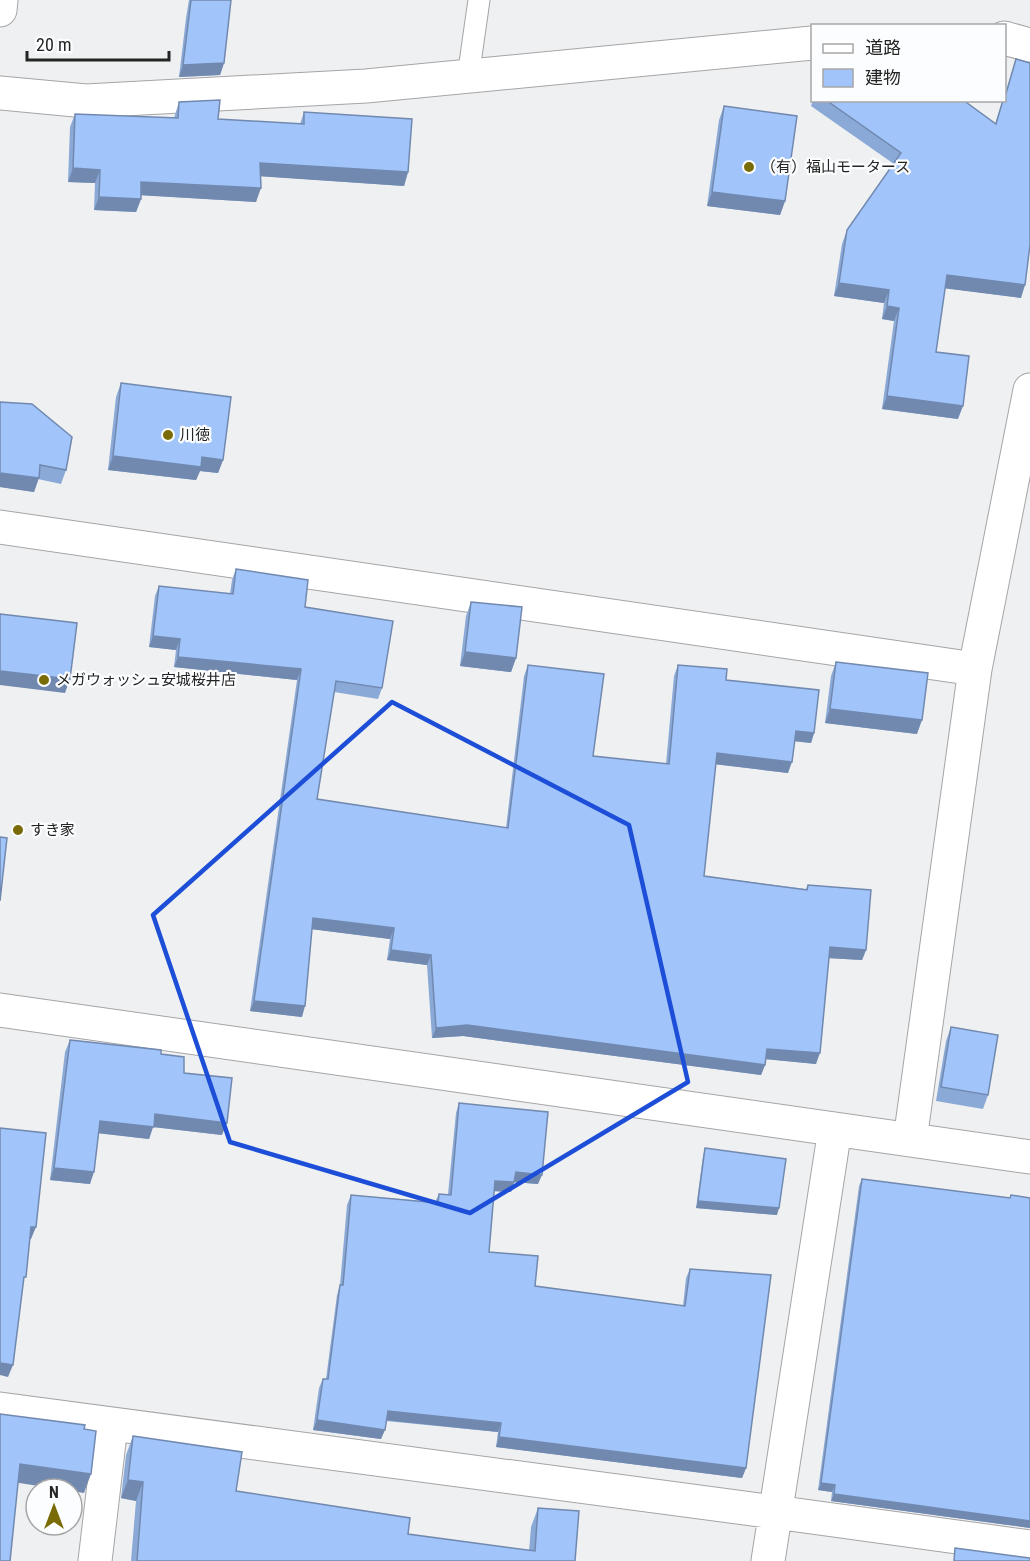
<svg xmlns="http://www.w3.org/2000/svg" width="1030" height="1561" font-family="'Roboto Condensed','Noto Sans JP',sans-serif">
	<rect width="100%" height="100%" fill="#eff0f1"/>
	<g fill="none" stroke-linecap="round" stroke-linejoin="round">
		<!-- service casing -->
		<g stroke="#a5a5a7" stroke-width="23">
			<path id="service" d="M 468,77 L 479,0"/>
		</g>
		<!-- minor casing -->
		<g stroke="#a5a5a7" stroke-width="35">
			<path id="minor" d="M 1004,38 L 1030,45
				M 0,93 L 86,101 L 366,86 L 812,43
				M 0,527 L 975,669
				M 0,1010 L 1030,1157
				M 910,1140 L 975,669 L 1030,390
				M 0,1409 L 775,1512 L 1030,1547
				M 95,1561 L 111,1425
				M 768,1561 L 835,1129"/>
		</g>
		<!-- tertiary casing -->
		<g stroke="#a5a5a7" stroke-width="35">
			<path id="tertiary" d="M 0,10 L 1,0"/>
		</g>
		<!-- service -->
		<use href="#service" stroke="#fff" stroke-width="21"/>
		<!-- minor -->
		<use href="#minor" stroke="#fff" stroke-width="33"/>
		<!-- tertiary -->
		<use href="#tertiary" stroke="#fff" stroke-width="33"/>
	</g>
	<!-- wall -->
	<path fill="#8aa9d7" d="M 189,0 L 231,0 L 224,63 L 220,75 L 179,77 L 186,18 Z
		M 1016,59 L 1021,298 L 945,288 L 936,352 L 958,419 L 882,409 L 894,321 L 882,319 L 884,303 L 834,296 L 842,244 L 847,230 L 894,164 L 811,106 L 813,100 L 963,100 L 995,124 L 1003,100 L 1005,100 L 1005,94 Z
		M 179,102 L 218,119 L 300,124 L 304,112 L 408,172 L 404,186 L 261,176 L 256,202 L 141,195 L 141,199 L 136,212 L 94,210 L 95,183 L 68,182 L 70,127 L 75,114 L 174,118 Z
		M 724,106 L 785,201 L 780,215 L 707,206 L 719,120 Z
		M 121,383 L 223,460 L 218,473 L 200,471 L 196,480 L 108,470 L 116,397 Z
		M 0,402 L 66,470 L 61,484 L 38,479 L 34,492 L 0,487 Z
		M 236,569 L 305,607 L 382,688 L 378,699 L 334,692 L 317,799 L 506,828 L 524,676 L 528,665 L 593,756 L 666,764 L 674,676 L 678,665 L 726,680 L 814,733 L 811,743 L 795,741 L 788,773 L 715,764 L 704,876 L 806,889 L 808,885 L 866,950 L 862,960 L 829,958 L 816,1064 L 766,1059 L 765,1065 L 761,1075 L 463,1036 L 432,1038 L 427,965 L 387,960 L 390,939 L 312,929 L 302,1017 L 250,1011 L 297,680 L 174,667 L 176,650 L 149,647 L 155,596 L 159,586 L 230,594 L 232,580 Z
		M 471,602 L 516,658 L 511,672 L 460,666 L 466,616 Z
		M 836,662 L 917,734 L 825,723 L 831,676 Z
		M 951,1027 L 988,1095 L 983,1109 L 936,1101 L 946,1041 Z
		M 70,1040 L 161,1054 L 184,1073 L 222,1135 L 153,1127 L 149,1139 L 99,1133 L 90,1184 L 50,1180 L 65,1052 Z
		M 459,1103 L 538,1184 L 514,1182 L 511,1192 L 494,1191 L 489,1252 L 535,1286 L 683,1306 L 686,1278 L 690,1269 L 746,1468 L 742,1478 L 496,1447 L 498,1432 L 386,1421 L 381,1439 L 313,1430 L 319,1388 L 323,1379 L 326,1379 L 337,1295 L 340,1285 L 347,1205 L 351,1195 L 435,1202 L 439,1194 L 448,1194 L 456,1113 Z
		M 705,1148 L 777,1215 L 696,1208 L 703,1156 Z
		M 862,1179 L 1010,1198 L 1011,1195 L 1030,1198 L 1030,1528 L 831,1501 L 832,1492 L 818,1490 L 859,1186 Z
		M 133,1436 L 236,1491 L 408,1534 L 529,1551 L 531,1527 L 538,1508 L 575,1561 L 131,1561 L 136,1501 L 121,1498 L 126,1455 Z"/>
	<!-- shaded-wall -->
	<path fill="#7189af" d="M 224,63 L 220,75 L 179,77 L 183,65 Z
		M 260,163 L 408,172 L 404,186 L 256,176 Z
		M 73,168 L 100,170 L 95,183 L 68,182 Z
		M 141,182 L 261,188 L 256,202 L 137,195 Z
		M 712,192 L 785,201 L 780,215 L 707,206 Z
		M 99,197 L 141,199 L 136,212 L 94,210 Z
		M 947,275 L 1025,285 L 1021,298 L 942,288 Z
		M 839,283 L 889,290 L 884,303 L 834,296 Z
		M 887,306 L 899,308 L 894,321 L 882,319 Z
		M 887,396 L 963,406 L 958,419 L 882,409 Z
		M 113,456 L 202,457 L 223,460 L 218,473 L 200,471 L 196,480 L 108,470 Z
		M 0,473 L 39,478 L 34,492 L 0,487 Z
		M 153,636 L 180,639 L 176,650 L 149,647 Z
		M 465,652 L 516,658 L 511,672 L 460,666 Z
		M 178,657 L 301,669 L 297,680 L 174,667 Z
		M 0,671 L 70,679 L 65,693 L 0,685 Z
		M 830,709 L 922,720 L 917,734 L 825,723 Z
		M 796,731 L 814,733 L 811,743 L 792,741 Z
		M 717,753 L 792,762 L 788,773 L 713,764 Z
		M 313,918 L 394,928 L 390,939 L 310,929 Z
		M 830,947 L 866,950 L 862,960 L 826,958 Z
		M 391,950 L 431,955 L 427,965 L 387,960 Z
		M 254,1001 L 305,1006 L 302,1017 L 250,1011 Z
		M 467,1025 L 765,1065 L 761,1075 L 463,1036 L 432,1038 L 436,1028 Z
		M 767,1049 L 820,1053 L 816,1064 L 764,1059 Z
		M 155,1114 L 227,1123 L 222,1135 L 153,1127 L 149,1139 L 96,1133 L 100,1121 Z
		M 54,1168 L 94,1172 L 90,1184 L 50,1180 Z
		M 516,1172 L 542,1175 L 538,1184 L 512,1182 Z
		M 495,1181 L 514,1182 L 511,1192 L 491,1191 Z
		M 698,1201 L 779,1208 L 777,1215 L 696,1208 Z
		M 31,1227 L 36,1227 L 31,1239 L 27,1239 Z
		M 0,1363 L 13,1365 L 8,1377 L 0,1375 Z
		M 388,1411 L 501,1423 L 498,1432 L 384,1420 Z
		M 317,1420 L 385,1430 L 381,1439 L 313,1430 Z
		M 499,1437 L 746,1468 L 742,1478 L 496,1447 Z
		M 20,1464 L 91,1474 L 84,1493 L 72,1491 L 72,1489 L 58,1489 L 13,1482 Z
		M 128,1480 L 143,1482 L 136,1501 L 121,1498 Z
		M 821,1483 L 835,1485 L 832,1492 L 818,1490 Z
		M 834,1494 L 1030,1521 L 1030,1528 L 831,1501 Z"/>
	<!-- building -->
	<path fill="#a1c4fa" stroke="#7189af" stroke-width="1.5" d="M 191,0 L 231,0 L 224,63 L 183,65 Z
		M 1016,59 L 1030,63 L 1030,245 L 1025,285 L 947,275 L 936,352 L 969,356 L 963,406 L 887,396 L 899,308 L 887,306 L 889,290 L 839,283 L 847,230 L 901,153 L 826,100 L 963,100 L 996,124 L 1003,100 L 1005,100 L 1005,97 Z
		M 220,100 L 218,119 L 304,124 L 304,112 L 412,119 L 408,172 L 260,163 L 261,188 L 141,182 L 141,199 L 99,197 L 100,170 L 73,168 L 75,114 L 178,118 L 179,102 Z
		M 724,106 L 797,116 L 785,201 L 712,192 Z
		M 121,383 L 231,397 L 223,460 L 202,457 L 201,467 L 113,456 Z
		M 0,402 L 32,404 L 72,437 L 66,470 L 40,465 L 39,478 L 0,473 Z
		M 236,569 L 308,580 L 305,607 L 393,621 L 382,688 L 336,681 L 317,799 L 508,828 L 528,665 L 604,674 L 593,756 L 669,764 L 678,665 L 727,669 L 726,680 L 819,690 L 814,733 L 796,731 L 792,762 L 717,753 L 704,876 L 807,890 L 808,885 L 871,890 L 866,950 L 830,947 L 820,1053 L 767,1049 L 765,1065 L 467,1025 L 436,1028 L 431,955 L 391,950 L 394,928 L 313,918 L 305,1006 L 254,1001 L 301,669 L 178,657 L 180,639 L 153,636 L 159,586 L 233,594 Z
		M 471,602 L 522,607 L 516,658 L 465,652 Z
		M 0,614 L 77,623 L 70,679 L 0,671 Z
		M 836,662 L 928,673 L 922,720 L 830,709 Z
		M 0,837 L 7,838 L 0,901 Z
		M 951,1027 L 998,1035 L 988,1095 L 941,1087 Z
		M 70,1040 L 161,1050 L 161,1054 L 184,1057 L 184,1073 L 232,1078 L 227,1123 L 155,1114 L 154,1127 L 100,1121 L 94,1172 L 54,1168 Z
		M 459,1103 L 548,1112 L 542,1175 L 516,1172 L 514,1182 L 495,1181 L 489,1252 L 538,1256 L 535,1286 L 685,1306 L 690,1269 L 771,1275 L 746,1468 L 499,1437 L 501,1423 L 388,1411 L 385,1430 L 317,1420 L 323,1379 L 328,1379 L 340,1285 L 343,1285 L 351,1195 L 438,1203 L 439,1194 L 451,1195 Z
		M 0,1128 L 46,1133 L 36,1227 L 31,1227 L 26,1277 L 24,1277 L 13,1365 L 0,1363 Z
		M 705,1148 L 786,1159 L 779,1208 L 698,1201 Z
		M 862,1179 L 1010,1198 L 1011,1195 L 1030,1198 L 1030,1521 L 834,1494 L 835,1485 L 821,1483 Z
		M 0,1414 L 85,1425 L 84,1429 L 96,1431 L 91,1474 L 20,1464 L 10,1561 L 0,1561 Z
		M 133,1436 L 242,1452 L 236,1491 L 410,1518 L 408,1534 L 535,1551 L 538,1508 L 579,1511 L 575,1561 L 137,1561 L 143,1482 L 128,1480 Z
		M 955,1548 L 1030,1558 L 1030,1561 L 954,1561 Z"/>
	<!-- marked area -->
	<path fill="none" stroke="#1d4ed8" stroke-width="4.5" stroke-linejoin="round" d="M 392,702 L 629,825 L 688,1082 L 470,1213 L 230,1142 L 153,915 Z"/>
	<!-- markers -->
	<g fill="#796c06" stroke="#fcfdfe" stroke-width="2">
		<circle cx="749" cy="167" r="6"/>
		<circle cx="168" cy="435" r="6"/>
		<circle cx="44" cy="680" r="6"/>
		<circle cx="18" cy="830" r="6"/>
	</g>
	<g text-anchor="middle" stroke-width="4.5" stroke-linejoin="round" paint-order="stroke">
		<!-- poi labels -->
		<g font-size="15" fill="#242424" stroke="#fcfdfe" text-anchor="start">
			<text x="761" y="172">（有）福山モータース</text>
			<text x="180" y="440">川徳</text>
			<text x="56" y="685">メガウォッシュ安城桜井店</text>
			<text x="30" y="835">すき家</text>
		</g>
	</g>
	<!-- legend -->
	<rect x="811" y="24" width="195" height="78" fill="#fcfdfe" stroke="#a6a6a7" stroke-width="1.5"/>
	<rect x="823" y="44" width="30" height="9" fill="#ffffff" stroke="#a6a6a7" stroke-width="1.5"/>
	<text x="865" y="54" font-size="18" fill="#242424">道路</text>
	<rect x="823" y="69" width="30" height="18" fill="#a1c4fa" stroke="#a6a6a7" stroke-width="1.5"/>
	<text x="865" y="84" font-size="18" fill="#242424">建物</text>
	<!-- north arrow -->
	<g transform="translate(54 1507)"><circle r="28" fill="#fcfdfe" stroke="#a6a6a7" stroke-width="1.5"/>
	<path d="M0-4.5L10 22L0 15L-10 22Z" fill="#796c06"/>
	<text y="-9" font-size="16" font-weight="bold" text-anchor="middle" fill="#242424">N</text>
	</g>
	<!-- scale -->
	<path d="M27 51v9h142v-9" fill="none" stroke="#242424" stroke-width="3"/>
	<text x="36" y="51" font-size="18" fill="#242424" stroke="#fcfdfe" stroke-width="4.5" paint-order="stroke">20 m</text>
</svg>
